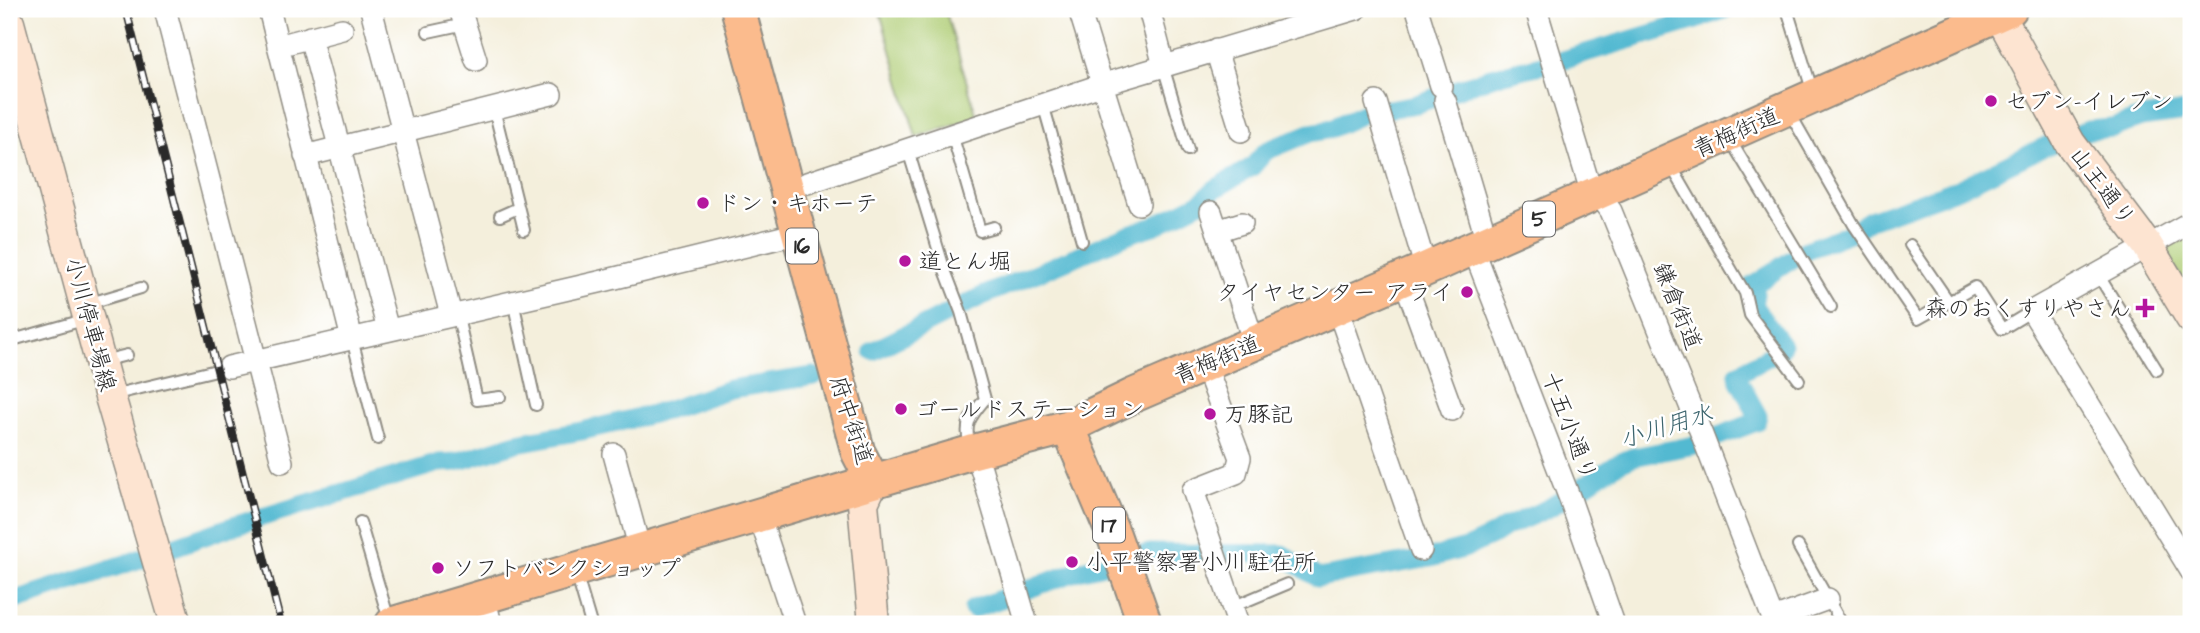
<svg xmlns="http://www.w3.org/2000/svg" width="2200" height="633" font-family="'Architects Daughter','Klee One',sans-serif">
	<rect width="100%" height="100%" fill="#fff"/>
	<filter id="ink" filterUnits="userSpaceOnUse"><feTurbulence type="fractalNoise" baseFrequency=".0143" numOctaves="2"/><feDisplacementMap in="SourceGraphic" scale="14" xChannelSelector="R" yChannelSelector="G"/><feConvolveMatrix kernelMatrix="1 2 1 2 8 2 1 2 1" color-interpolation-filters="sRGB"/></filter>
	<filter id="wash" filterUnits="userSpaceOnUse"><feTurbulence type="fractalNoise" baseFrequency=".00686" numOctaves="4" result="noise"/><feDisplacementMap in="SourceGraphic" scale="28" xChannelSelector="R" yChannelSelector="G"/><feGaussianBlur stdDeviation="1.57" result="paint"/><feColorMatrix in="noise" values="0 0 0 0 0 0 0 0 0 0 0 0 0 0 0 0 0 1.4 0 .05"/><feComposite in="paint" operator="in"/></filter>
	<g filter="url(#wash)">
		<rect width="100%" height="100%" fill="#f4efdc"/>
		<!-- green -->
		<path fill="#aecc73" stroke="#6c7c4f" stroke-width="2" d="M 879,9 L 945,9 L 977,117 L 916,137 Z
			M 2191,226 L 2191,291 L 2161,248 Z"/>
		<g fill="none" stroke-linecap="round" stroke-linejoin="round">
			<!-- canal -->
			<path stroke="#53b9d1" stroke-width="19" d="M 873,351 L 980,297 L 1129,234 L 1154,226 L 1201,202 L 1215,189 L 1252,167 L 1266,151 L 1310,133 L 1327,130 L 1365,113 L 1417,104 L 1491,77 L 1562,60 L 1690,22 L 1726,9
				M 1139,555 L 1150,553 L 1282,554 L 1318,578 L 1430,558 L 1466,548 L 1494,535 L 1506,527 L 1549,508 L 1619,463 L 1633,457 L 1695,445 L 1756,422 L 1758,416 L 1739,381 L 1738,374 L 1780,350 L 1782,345 L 1753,305 L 1755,294 L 1751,287 L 1806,250 L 1850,233 L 1870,220 L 1958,189 L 2046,146 L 2089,130 L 2113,128 L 2141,118 L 2186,112 L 2191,109
				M 9,602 L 134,561 L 233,526 L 439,463 L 456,462 L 517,443 L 582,431 L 669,410 L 730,389 L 814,376
				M 973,609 L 1078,571 L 1107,564"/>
		</g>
	</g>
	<g filter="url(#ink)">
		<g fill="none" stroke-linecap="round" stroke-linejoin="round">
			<!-- lane casing -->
			<g stroke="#908d84" stroke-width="14">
				<path id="lane" d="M 1787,9 L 1813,93
					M 428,32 L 465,24
					M 1163,66 L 1188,150
					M 1043,104 L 1082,241
					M 494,109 L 524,230
					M 1788,110 L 1854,225 L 1918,319 L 1975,287 L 2002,329 L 2032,311
					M 952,134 L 980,231 L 994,227
					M 1729,138 L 1831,307
					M 906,150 L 911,160 L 943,265 L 961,312 L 985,399 C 969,418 963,425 971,449
					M 1670,164 L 1745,293 L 1750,315 L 1799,380
					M 500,216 L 518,208
					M 1910,245 L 1949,302
					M 2097,273 L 2157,370
					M 513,301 L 536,405
					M 87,304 L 141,288
					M 457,313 L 477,400 L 500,397
					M 352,339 L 378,439
					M 9,341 L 87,319
					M 103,361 L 127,355
					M 112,395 L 229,367
					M 360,522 L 389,620
					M 1798,546 L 1842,624
					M 576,573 L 591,624
					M 1232,607 L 1287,584"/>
			</g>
			<!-- street casing -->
			<g stroke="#908d84" stroke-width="24">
				<path id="street" d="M 165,9 L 282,462
					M 269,9 L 352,339
					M 371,9 L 451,315
					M 460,9 L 476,60
					M 1079,9 L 1139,204
					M 1149,9 L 1164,66
					M 1417,9 L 1441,86
					M 1536,9 L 1587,178 L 1611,211 L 1702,435 L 1775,624
					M 310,37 L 388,330
					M 278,46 L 342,29
					M 1216,50 L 1241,131
					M 1445,100 L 1487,241
					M 1376,102 L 1426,269
					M 305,156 L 551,94
					M 807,183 L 1101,85 L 1356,9
					M 1211,212 L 1254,343
					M 2191,222 L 2032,311 L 2191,571
					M 1217,231 L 1242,223
					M 1473,248 L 1570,499 L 1614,624
					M 1404,279 L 1452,410
					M 1337,307 L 1421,550
					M 1205,364 L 1240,458 L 1236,473 L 1193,490 L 1238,624
					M 229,367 L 599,282 L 799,233
					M 976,451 L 1027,624
					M 614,454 L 640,550
					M 759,515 L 795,624
					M 484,596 L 491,624
					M 1773,619 L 1828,599"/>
			</g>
			<!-- secondary casing -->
			<g stroke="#908d84" stroke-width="33">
				<path id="secondary" d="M 1999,14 L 2070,143 L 2147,245 L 2191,318
					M 9,23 L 104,376 L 176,624
					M 873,481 L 863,503 L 874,624"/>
			</g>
			<!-- primary casing -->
			<g stroke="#908d84" stroke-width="37">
				<path id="primary" d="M 738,9 L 858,452 L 873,481
					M 1068,427 L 1114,536 L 1145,624
					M 392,624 L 972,452 L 1068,427 L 1132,396 L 1426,269 L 2010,9"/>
			</g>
			<!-- lane -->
			<use href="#lane" stroke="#fff" stroke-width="10"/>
			<!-- street -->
			<use href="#street" stroke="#fff" stroke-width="21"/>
			<!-- secondary -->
			<use href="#secondary" stroke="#fde4d1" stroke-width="30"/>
			<!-- primary -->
			<use href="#primary" stroke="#fbbb8d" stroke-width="33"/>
			<!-- rail casing -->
			<g stroke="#2b2b2b" stroke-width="8">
				<path id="rail" d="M 126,9 L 281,624"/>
			</g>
			<!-- rail -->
			<use href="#rail" stroke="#fff" stroke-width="5" stroke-dasharray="16" stroke-linecap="butt"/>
		</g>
	</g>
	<!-- markers -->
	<g fill="#b5179e" stroke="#fff" stroke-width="2.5">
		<circle cx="1991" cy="101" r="7"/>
		<circle cx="703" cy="203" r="7"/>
		<circle cx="905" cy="261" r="7"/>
		<circle cx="1467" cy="292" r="7"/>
		<path d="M2141.5 297.5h7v7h7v7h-7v7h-7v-7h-7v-7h7z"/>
		<circle cx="901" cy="409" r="7"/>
		<circle cx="1210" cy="414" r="7"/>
		<circle cx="1072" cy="562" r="7"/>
		<circle cx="438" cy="568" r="7"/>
	</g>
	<g text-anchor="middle" stroke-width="5" stroke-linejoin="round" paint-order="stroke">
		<!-- shield labels -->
		<g fill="#fff" stroke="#6b6b6b" stroke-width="2">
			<rect x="1523" y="201.5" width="32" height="35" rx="5"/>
			<rect x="786" y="228.5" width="32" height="35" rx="5"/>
			<rect x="1093" y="507.5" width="32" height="35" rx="5"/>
		</g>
		<g font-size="21" font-weight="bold" fill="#2b2b2b">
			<text x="1539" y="226">5</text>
			<text x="802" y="253">16</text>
			<text x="1109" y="532">17</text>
		</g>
		<!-- poi labels -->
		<g font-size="23" fill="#2b2b2b" stroke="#fff" text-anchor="start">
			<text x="2005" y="109">セブン-イレブン</text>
			<text x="717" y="211">ドン・キホーテ</text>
			<text x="919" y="269">道とん堀</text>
			<text x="1453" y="300" text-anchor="end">タイヤセンター アライ</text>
			<text x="2131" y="316" text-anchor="end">森のおくすりやさん</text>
			<text x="915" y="417">ゴールドステーション</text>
			<text x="1224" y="422">万豚記</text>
			<text x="1086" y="570">小平警察署小川駐在所</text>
			<text x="452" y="576">ソフトバンクショップ</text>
		</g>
		<!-- street labels -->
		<g font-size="23" fill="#2b2b2b" stroke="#fff">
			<text transform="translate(1736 132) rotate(-24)" y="8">青梅街道</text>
			<text transform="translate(2103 186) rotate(53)" y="8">山王通り</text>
			<text transform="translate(1678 306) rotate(68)" y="8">鎌倉街道</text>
			<text transform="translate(91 324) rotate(75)" y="8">小川停車場線</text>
			<text transform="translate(1217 359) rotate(-23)" y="8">青梅街道</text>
			<text transform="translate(852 420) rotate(72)" y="8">府中街道</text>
			<text transform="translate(1570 426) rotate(69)" y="8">十五小通り</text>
		</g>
		<!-- water labels -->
		<g font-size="24" font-style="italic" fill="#3b646d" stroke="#fff">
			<text transform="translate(1666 426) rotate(-17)" y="8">小川用水</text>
		</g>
	</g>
	<!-- margin -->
	<rect width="2200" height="633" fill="none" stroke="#fff" stroke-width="35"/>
</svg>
